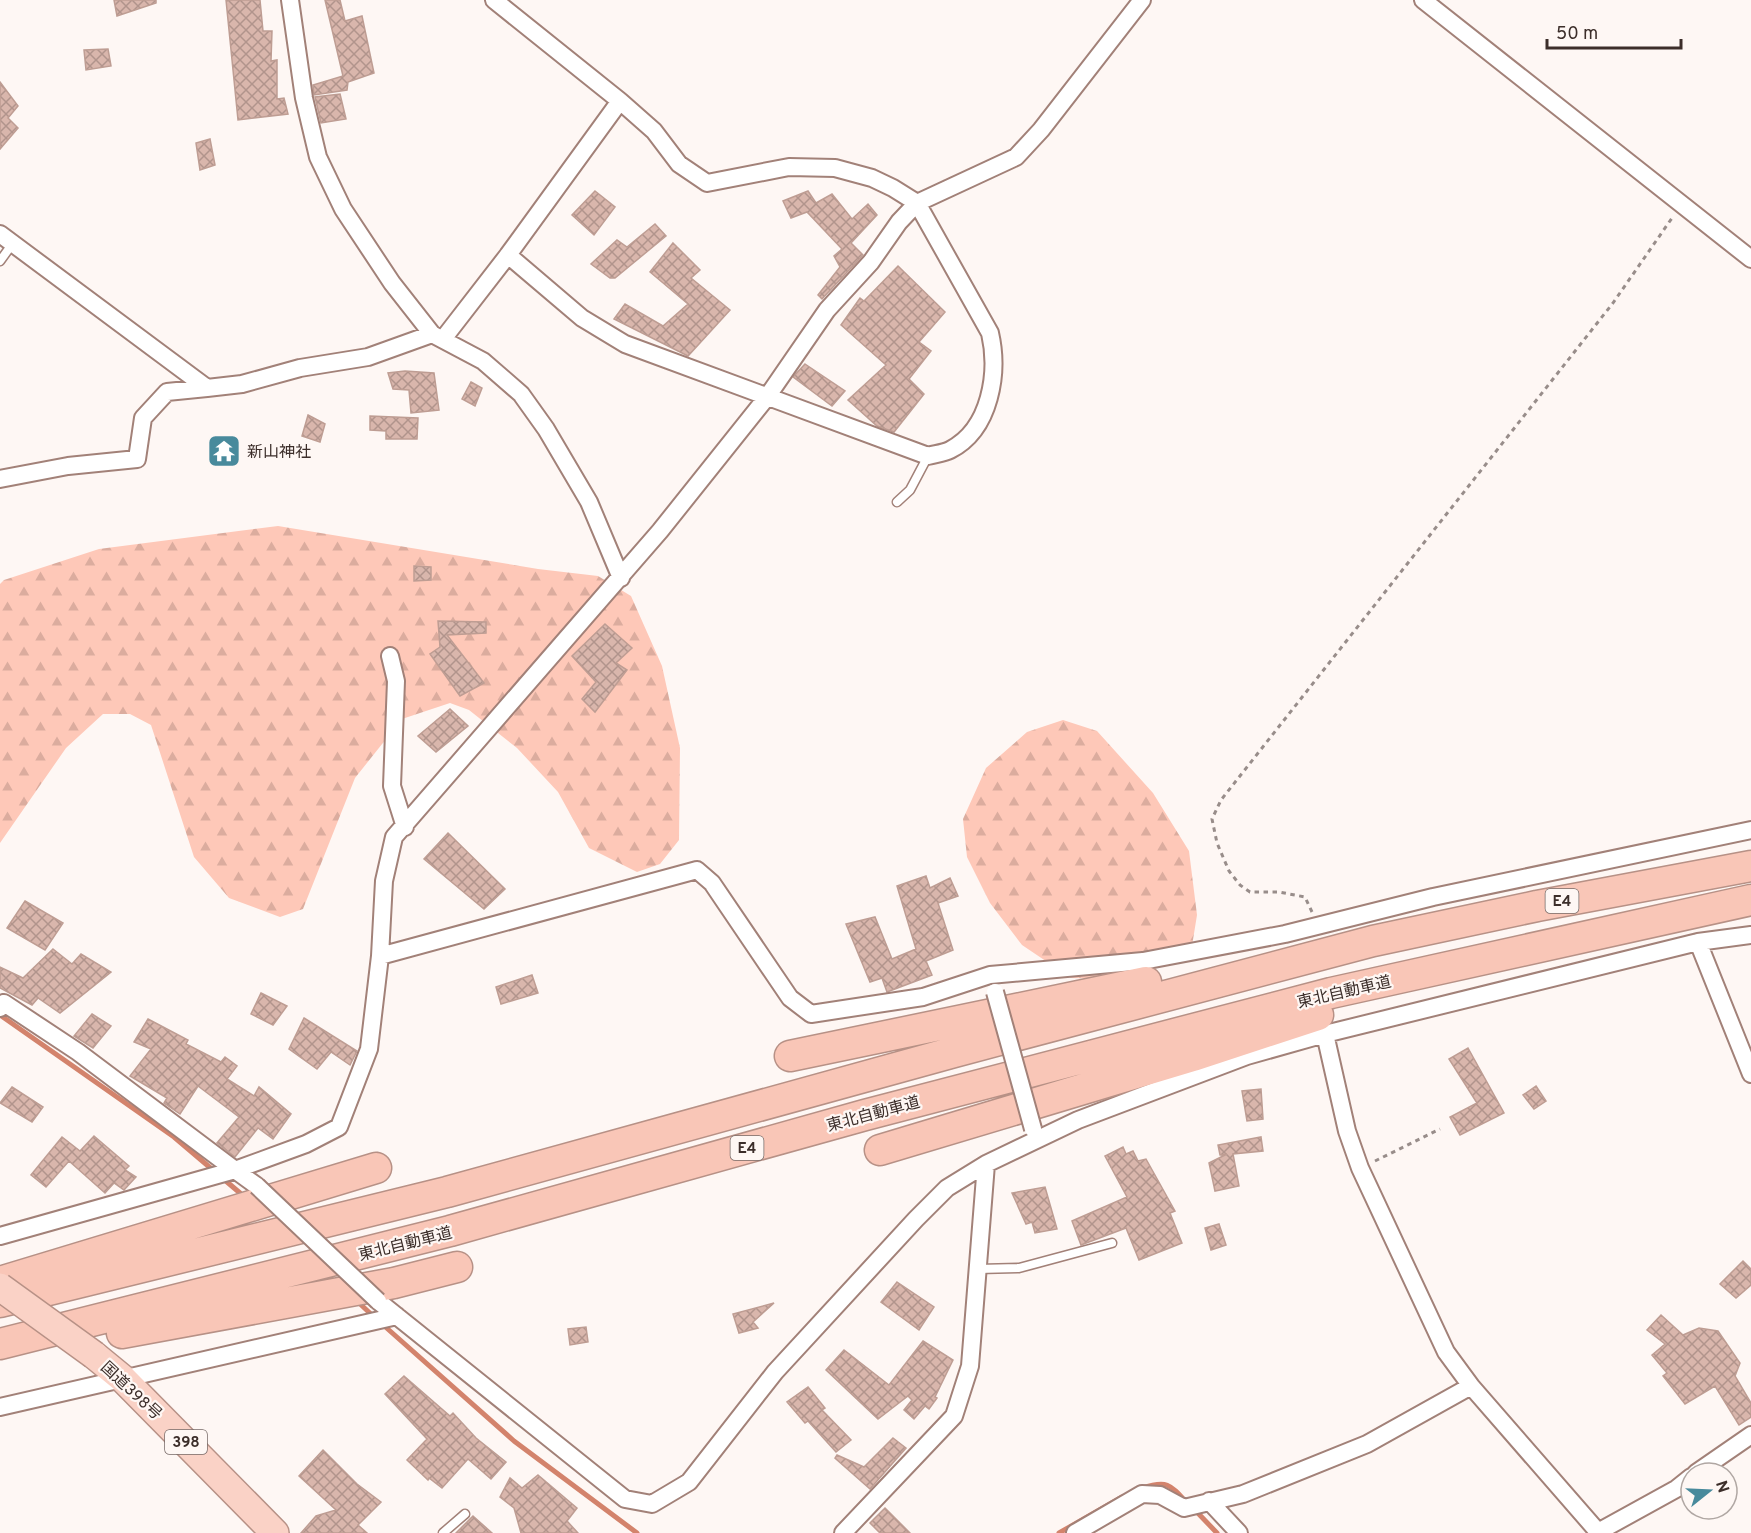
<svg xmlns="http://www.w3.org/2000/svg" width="1751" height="1533" font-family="Overpass,'Noto Sans JP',sans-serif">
	<defs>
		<pattern id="forest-firs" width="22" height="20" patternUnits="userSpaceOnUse" patternTransform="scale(1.5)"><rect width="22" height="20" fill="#fec8b8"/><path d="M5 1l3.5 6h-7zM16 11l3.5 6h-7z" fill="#dbac9e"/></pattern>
		<pattern id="building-cross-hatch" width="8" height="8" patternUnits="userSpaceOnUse" patternTransform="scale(1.5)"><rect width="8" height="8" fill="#d9b6ac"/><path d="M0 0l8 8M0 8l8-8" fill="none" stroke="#b1948c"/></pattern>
	</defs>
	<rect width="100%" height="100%" fill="#fef7f4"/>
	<!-- forest -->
	<path fill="url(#forest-firs)" d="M 278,526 L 538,569 L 598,576 L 631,596 L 662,666 L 680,748 L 679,840 L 660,864 L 637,872 L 589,848 L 558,792 L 517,748 L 469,710 L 450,703 L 402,719 L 355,778 L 303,909 L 280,917 L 229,898 L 194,857 L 151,725 L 130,714 L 103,714 L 66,748 L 0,843 L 0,584 L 4,580 L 99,549 Z
		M 1063,720 L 1097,731 L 1153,793 L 1189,851 L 1197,915 L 1191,952 L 1168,964 L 1121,979 L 1071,978 L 1022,945 L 990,903 L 967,857 L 963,819 L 986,768 L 1027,732 Z"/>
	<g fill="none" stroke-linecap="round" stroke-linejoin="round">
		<!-- stream -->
		<path stroke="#d3836c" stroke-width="5" d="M 0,1015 L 174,1137 L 240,1193
			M 357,1301 L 374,1317
			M 381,1323 L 514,1441 L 637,1533
			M 1142,1488 C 1167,1480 1170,1484 1187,1503
			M 1194,1509 L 1217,1533
			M 1059,1533 L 1122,1497"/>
	</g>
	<!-- building -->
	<path fill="url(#building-cross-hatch)" stroke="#be9d93" stroke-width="1.5" d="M 114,0 L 156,0 L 156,3 L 117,16 Z
		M 226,0 L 260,0 L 263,31 L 272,31 L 271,61 L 277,60 L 277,99 L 284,98 L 288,114 L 238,120 Z
		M 325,0 L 340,0 L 345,21 L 362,16 L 374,73 L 348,82 L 347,90 L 314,95 L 313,85 L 343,76 Z
		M 108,49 L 111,66 L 86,70 L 84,50 Z
		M 0,82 L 18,106 L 8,118 L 18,128 L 0,149 Z
		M 340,94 L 346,119 L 321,123 L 315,97 Z
		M 210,139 L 215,165 L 200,170 L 196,143 Z
		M 595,191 L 615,207 L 594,235 L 572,215 Z
		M 808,191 L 816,203 L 832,194 L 852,219 L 868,204 L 877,215 L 851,243 L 863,255 L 822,299 L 818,295 L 840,267 L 834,256 L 842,249 L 807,212 L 791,218 L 783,201 Z
		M 655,224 L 666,236 L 615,278 L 610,278 L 591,264 L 617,240 L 627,247 Z
		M 673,243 L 700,270 L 691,278 L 730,310 L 688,356 L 614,319 L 625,304 L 663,326 L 688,304 L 650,272 Z
		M 898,266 L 945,312 L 919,342 L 931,351 L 909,379 L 924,394 L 894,432 L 877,426 L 848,400 L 886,365 L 841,325 L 860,298 L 864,301 Z
		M 805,364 L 845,391 L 832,406 L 793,377 Z
		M 405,371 L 434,373 L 439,410 L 411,413 L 409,390 L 393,389 L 388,373 Z
		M 471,382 L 482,388 L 475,406 L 462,399 Z
		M 308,415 L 325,424 L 320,442 L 302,436 Z
		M 370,416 L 418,418 L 417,439 L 386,439 L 386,431 L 370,430 Z
		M 414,566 L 431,567 L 431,580 L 414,581 Z
		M 438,621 L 486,622 L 486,633 L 447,635 L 484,683 L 460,696 L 430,654 L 440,647 Z
		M 605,624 L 632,648 L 616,663 L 627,670 L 595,712 L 582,699 L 596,682 L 572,656 Z
		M 450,709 L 468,726 L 436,752 L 418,736 Z
		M 448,833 L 505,889 L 484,909 L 424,859 Z
		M 926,876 L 930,888 L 950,878 L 958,896 L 938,903 L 953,950 L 926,961 L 932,975 L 887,992 L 882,978 L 870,982 L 846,924 L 875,917 L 892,959 L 916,949 L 897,886 Z
		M 25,901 L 63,923 L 45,950 L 7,928 Z
		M 53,949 L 72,964 L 81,954 L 111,972 L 60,1013 L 38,998 L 32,1005 L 0,988 L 0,967 L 23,978 Z
		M 532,975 L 538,993 L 501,1004 L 496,987 Z
		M 261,993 L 287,1006 L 273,1025 L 251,1014 Z
		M 92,1014 L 111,1026 L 93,1048 L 74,1036 Z
		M 304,1018 L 357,1051 L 350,1065 L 331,1052 L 317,1069 L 289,1049 Z
		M 148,1019 L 188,1040 L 186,1044 L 221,1062 L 225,1057 L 237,1066 L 227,1079 L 254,1096 L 259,1087 L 291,1114 L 273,1139 L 258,1128 L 235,1157 L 217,1143 L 239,1117 L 198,1086 L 180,1114 L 164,1103 L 167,1098 L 130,1076 L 151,1049 L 134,1042 Z
		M 1468,1048 L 1504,1113 L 1460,1135 L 1450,1117 L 1477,1103 L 1449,1059 Z
		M 1536,1086 L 1546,1101 L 1534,1109 L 1523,1095 Z
		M 12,1087 L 43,1107 L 32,1122 L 0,1103 Z
		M 1261,1089 L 1263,1119 L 1247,1121 L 1242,1091 Z
		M 94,1136 L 129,1166 L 125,1170 L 136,1177 L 124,1190 L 114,1183 L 105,1193 L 69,1161 L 46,1187 L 31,1175 L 62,1137 L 80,1151 Z
		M 1261,1137 L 1263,1151 L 1233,1154 L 1239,1186 L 1215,1191 L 1209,1163 L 1227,1154 L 1220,1155 L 1218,1145 Z
		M 1123,1147 L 1126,1154 L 1133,1151 L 1138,1161 L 1146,1159 L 1175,1211 L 1170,1213 L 1182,1243 L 1139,1260 L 1126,1228 L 1081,1245 L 1072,1221 L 1127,1197 L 1105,1156 Z
		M 1045,1187 L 1057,1229 L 1035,1233 L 1032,1222 L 1026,1224 L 1012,1193 Z
		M 1219,1224 L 1226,1245 L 1211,1250 L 1205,1228 Z
		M 1743,1261 L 1751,1269 L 1751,1285 L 1736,1298 L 1720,1284 Z
		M 897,1282 L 934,1307 L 919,1330 L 881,1302 Z
		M 774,1303 L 753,1322 L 758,1328 L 739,1333 L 733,1314 Z
		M 1661,1315 L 1683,1335 L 1699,1328 L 1718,1331 L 1740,1363 L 1735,1376 L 1751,1403 L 1751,1417 L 1739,1425 L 1715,1386 L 1685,1404 L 1663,1376 L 1667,1373 L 1652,1355 L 1665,1344 L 1647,1330 Z
		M 586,1327 L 588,1342 L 570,1345 L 568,1329 Z
		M 923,1341 L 953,1360 L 935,1397 L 937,1398 L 929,1409 L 925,1406 L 914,1419 L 904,1410 L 912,1400 L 908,1396 L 878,1419 L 826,1370 L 844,1350 L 889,1385 Z
		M 404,1376 L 450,1416 L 453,1413 L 476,1438 L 506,1462 L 491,1479 L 468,1459 L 442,1488 L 429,1478 L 428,1480 L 407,1460 L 427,1439 L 385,1394 Z
		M 808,1387 L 825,1408 L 822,1410 L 851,1440 L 836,1452 L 808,1421 L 805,1423 L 787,1402 Z
		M 893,1438 L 906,1448 L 870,1489 L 835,1458 L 837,1455 L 864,1467 Z
		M 323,1450 L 357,1484 L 381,1502 L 358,1525 L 367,1533 L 301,1533 L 316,1516 L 336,1510 L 299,1476 Z
		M 538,1475 L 577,1508 L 567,1521 L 578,1533 L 521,1533 L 514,1508 L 500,1497 L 510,1478 L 522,1488 Z
		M 885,1508 L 910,1533 L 880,1533 L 870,1523 Z
		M 473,1516 L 492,1533 L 456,1533 Z"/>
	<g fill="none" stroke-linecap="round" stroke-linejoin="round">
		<!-- service casing -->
		<g stroke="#a28178" stroke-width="11">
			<path id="service" d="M 0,261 L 13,243
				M 897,502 L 910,490 L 928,456
				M 978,1269 L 1019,1268 L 1112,1243
				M 443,1533 L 465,1514"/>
		</g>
		<!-- minor casing -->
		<g stroke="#a28178" stroke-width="20">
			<path id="minor" d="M 290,0 L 304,98 L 318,157 L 343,209 L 392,283 L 432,334 L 483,361 L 521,394 L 546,429 L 589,502 L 621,578
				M 494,0 L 620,101 L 654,131 L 679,164 L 707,183 L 789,167 L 835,168 L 872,178 L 893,188 L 917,203 L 990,333 C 999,372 991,429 950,450 C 944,453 935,454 928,456 L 625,344 L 582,318 L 508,255
				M 1423,0 L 1751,259
				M 0,234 L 207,388 L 242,384 L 300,368 L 368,357 L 432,334
				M 443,339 L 508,255 L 620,101
				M 0,479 L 68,466 L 137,459 L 143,418 L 167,392 L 207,388
				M 390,656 L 396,681 L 392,786 L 405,827
				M 1698,942 L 1751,1074
				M 380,956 L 697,870 L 712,883 L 790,998 L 811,1014 L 923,997 L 990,975 L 1143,961 L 1285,934 L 1433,897 L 1751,830
				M 0,1008 L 4,1003 L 78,1052 L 235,1170 L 306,1144 L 339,1127 L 369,1049 L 380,956 L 384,881 L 394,837 L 660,531 L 767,397 L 827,310 L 871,262 L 899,222 L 917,203 L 1016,157 L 1041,130 L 1142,0
				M 1325,1034 L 1347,1131 L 1360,1168 L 1446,1352 L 1471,1386 L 1599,1533
				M 0,1236 L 235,1170 L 257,1186
				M 378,1301 L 625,1499 L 652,1504 L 689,1482 L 775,1372 L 916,1219 L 947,1188 L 986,1164 L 1078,1120 L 1247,1056 L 1325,1034 L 1698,942 L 1751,935
				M 0,1407 L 397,1316
				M 1696,1473 L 1751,1435
				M 1209,1501 L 1239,1533
				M 1598,1532 L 1676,1489 L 1691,1477
				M 843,1533 L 954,1416 L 970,1366 L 986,1164
				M 1075,1533 L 1142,1494 L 1160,1495 L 1184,1508 L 1243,1494 L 1367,1444 L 1471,1386"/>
		</g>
		<!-- trunk casing -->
		<g stroke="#b79186" stroke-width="30">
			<path id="trunk" d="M 94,1355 L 122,1378 L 275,1533"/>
		</g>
		<!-- motorway casing -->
		<g stroke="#b79186" stroke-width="33">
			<path id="motorway" d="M 790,1056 L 1146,982
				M 880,1150 L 1193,1056 L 1318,1015
				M 0,1282 L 376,1168
				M 0,1302 L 447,1192 L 954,1052 L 1373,941 L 1537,906 L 1751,866
				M 122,1333 L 394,1283 L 457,1267
				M 0,1344 L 450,1231 L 865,1115 L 1331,993 L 1751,900"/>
		</g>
		<!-- path -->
		<path stroke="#988d8a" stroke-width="3" stroke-dasharray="4.5 4.5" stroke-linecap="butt" d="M 1312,912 L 1305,897 L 1279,892 L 1250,892 L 1240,885 L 1229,871 L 1217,843 L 1212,819 L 1221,800 L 1613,303 L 1672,218
			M 1375,1161 L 1440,1129"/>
		<!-- service -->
		<use href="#service" stroke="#fff" stroke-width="8"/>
		<!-- minor -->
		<use href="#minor" stroke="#fff" stroke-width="16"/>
		<!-- trunk -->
		<use href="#trunk" stroke="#fad2c6" stroke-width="27"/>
		<!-- motorway -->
		<use href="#motorway" stroke="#f9c6b7" stroke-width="30"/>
		<!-- minor-bridge casing -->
		<g stroke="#a28178" stroke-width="20" stroke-linecap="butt">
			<path id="minor-bridge" d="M 995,992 L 1033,1129
				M 257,1186 L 378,1301"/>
		</g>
		<!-- trunk-bridge casing -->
		<g stroke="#b79186" stroke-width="30" stroke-linecap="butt">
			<path id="trunk-bridge" d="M 0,1287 L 94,1355"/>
		</g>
		<!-- minor-bridge -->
		<use href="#minor-bridge" stroke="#fff" stroke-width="16"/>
		<!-- trunk-bridge -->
		<use href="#trunk-bridge" stroke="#fad2c6" stroke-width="27"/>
	</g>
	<!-- icons -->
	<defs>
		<g id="temple-square" transform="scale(1.725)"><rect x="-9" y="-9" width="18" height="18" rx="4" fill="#488a9c" stroke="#fef7f4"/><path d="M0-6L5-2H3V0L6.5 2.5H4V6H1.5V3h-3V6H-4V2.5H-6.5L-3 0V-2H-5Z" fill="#fff"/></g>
	</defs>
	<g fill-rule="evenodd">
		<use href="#temple-square" x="224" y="451"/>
	</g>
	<g text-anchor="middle" stroke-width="4.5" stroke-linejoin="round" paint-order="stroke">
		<!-- shield labels -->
		<g fill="#fef7f4" stroke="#766a67" stroke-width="1.5">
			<rect x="1545.5" y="889" width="33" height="24" rx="4.5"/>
			<rect x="730.5" y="1136" width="33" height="24" rx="4.5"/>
			<rect x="165" y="1430" width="42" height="24" rx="4.5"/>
		</g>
		<g font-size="15" font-weight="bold" fill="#3c2e2a">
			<text x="1562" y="906">E4</text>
			<text x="747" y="1153">E4</text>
			<text x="186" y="1447">398</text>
		</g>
		<!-- poi labels -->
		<g font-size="16" fill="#3c2e2a" stroke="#fef7f4" text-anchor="start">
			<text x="247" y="457">新山神社</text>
		</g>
		<!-- street labels -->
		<g font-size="16" fill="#3c2e2a" stroke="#fef7f4">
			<text transform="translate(1344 991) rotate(-13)" y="6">東北自動車道</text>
			<text transform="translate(873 1113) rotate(-15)" y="6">東北自動車道</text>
			<text transform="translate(405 1243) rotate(-14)" y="6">東北自動車道</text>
			<text transform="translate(132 1390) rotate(43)" y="6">国道398号</text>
		</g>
	</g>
	<!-- north arrow -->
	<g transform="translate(1709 1491) rotate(72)"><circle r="28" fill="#fef7f4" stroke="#b0a7a3" stroke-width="1.5"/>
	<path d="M0-4.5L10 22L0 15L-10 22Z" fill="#488a9c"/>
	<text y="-9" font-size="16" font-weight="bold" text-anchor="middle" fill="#3c2e2a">N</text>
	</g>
	<!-- scale -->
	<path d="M1547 39v9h134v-9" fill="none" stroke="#3c2e2a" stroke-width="3"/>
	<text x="1556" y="39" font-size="18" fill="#3c2e2a" stroke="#fef7f4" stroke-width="4.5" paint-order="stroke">50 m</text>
</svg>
